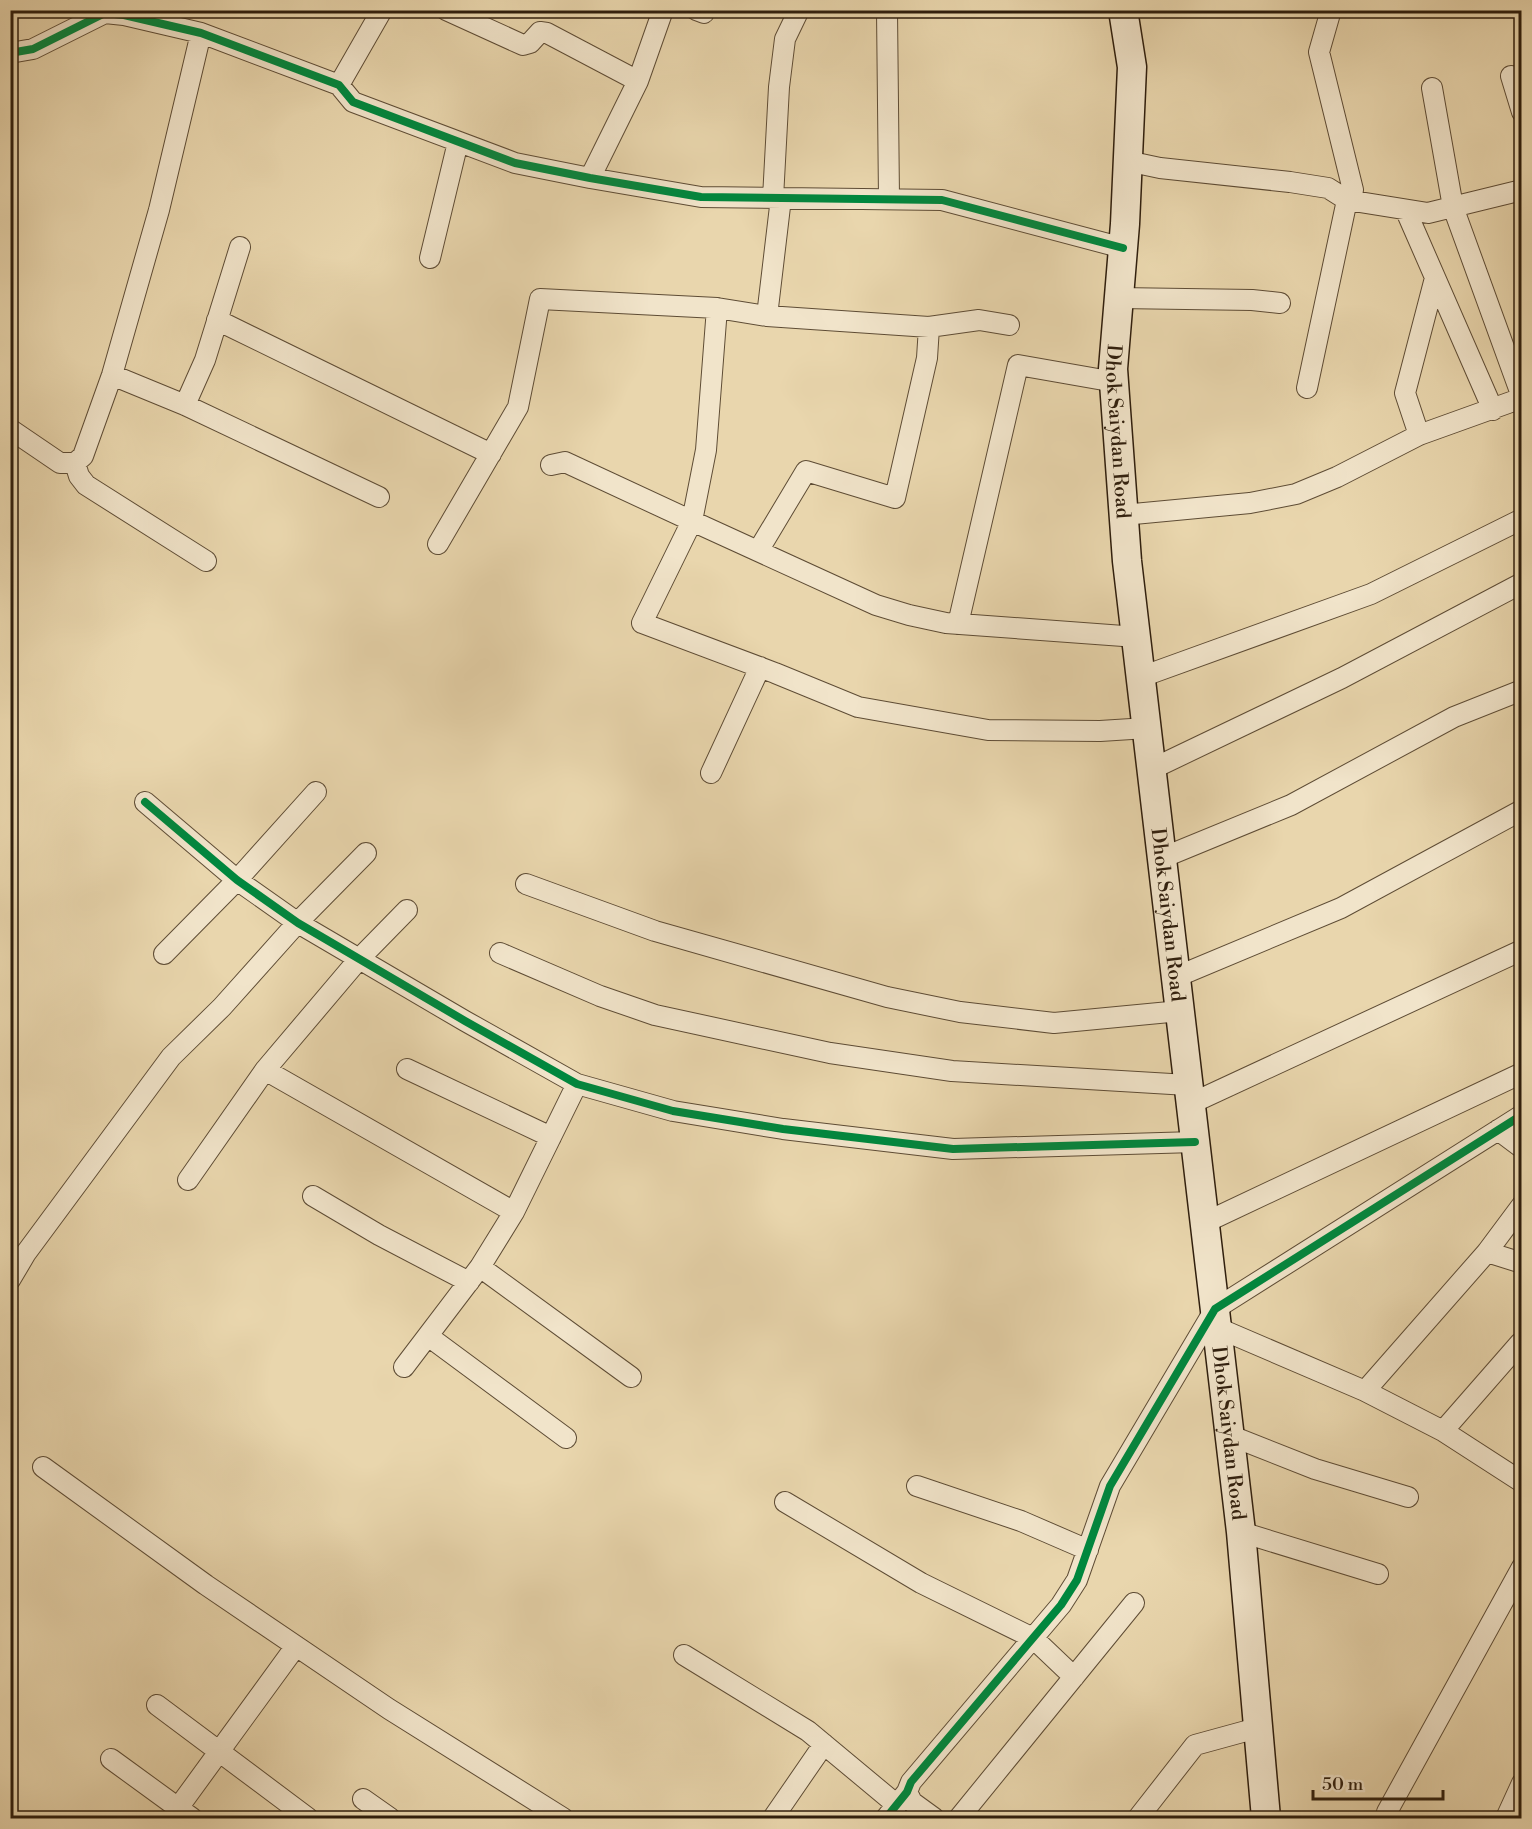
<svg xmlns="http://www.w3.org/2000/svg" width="1532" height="1829" font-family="'Libre Bodoni',serif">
	<rect width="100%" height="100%" fill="#e9d6ad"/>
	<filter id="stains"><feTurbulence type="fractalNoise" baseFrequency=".00333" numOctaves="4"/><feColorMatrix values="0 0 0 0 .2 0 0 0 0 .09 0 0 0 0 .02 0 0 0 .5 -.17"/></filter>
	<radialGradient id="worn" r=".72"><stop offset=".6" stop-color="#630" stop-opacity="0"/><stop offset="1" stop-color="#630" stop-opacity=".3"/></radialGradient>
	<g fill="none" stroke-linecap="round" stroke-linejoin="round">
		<!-- minor casing -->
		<g stroke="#5e4c35" stroke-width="22">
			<path id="minor" d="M 446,10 L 523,45 L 530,43 L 540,32 L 547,33 L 638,81
				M 696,10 L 704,13
				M 887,11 L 889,198
				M 10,53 L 33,49 L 105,13 L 124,15 L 201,33 L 339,85 L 353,102 L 515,163 L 590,178 L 701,197 L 942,200 L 1123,248
				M 1511,76 L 1522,112
				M 339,85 L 382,10
				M 1432,88 L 1453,207 L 1522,397
				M 1127,161 L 1160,168 L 1290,182 L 1328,188 L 1347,200 L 1428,213 L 1522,190
				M 590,178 L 638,81 L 663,10
				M 773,198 L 779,87 L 785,39 L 799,10
				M 781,198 L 767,316 L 929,327 L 979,320 L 1009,325
				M 1406,211 L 1493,410
				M 430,258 L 458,142
				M 1119,298 L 1252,300 L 1280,303
				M 717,308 L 706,450 L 692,521 L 876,605 L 909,615 L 946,623 L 1137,637
				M 217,320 L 491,454
				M 112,375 L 185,405 L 379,497
				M 1307,388 L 1347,200 L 1353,190 L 1319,52 L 1331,10
				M 185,405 L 205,360 L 240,247
				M 10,429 L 60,463 L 75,463 L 83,456 L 112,375 L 159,210 L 201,33
				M 1419,435 L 1405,393 L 1435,278
				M 75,463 L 79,476 L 86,485 L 206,561
				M 551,465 L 565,462 L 692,521 L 642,623 L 775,673 L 858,707 L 988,730 L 1100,731 L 1147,728
				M 1123,515 L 1250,503 L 1296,494 L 1337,477 L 1419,435 L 1522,398
				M 438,544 L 518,407 L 540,299 L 717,308 L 767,316
				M 758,551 L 806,471 L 895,498 L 927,358 L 929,327
				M 958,624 L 1018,365 L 1115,382
				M 1141,677 L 1371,594 L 1522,519
				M 1152,769 L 1342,678 L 1522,583
				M 711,773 L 760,667
				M 145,802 L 237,880 L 298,923 L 465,1021 L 577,1084 L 673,1111 L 783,1129 L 953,1149 L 1195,1142
				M 1162,858 L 1291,805 L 1454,717 L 1522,690
				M 526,884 L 655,931 L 887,997 L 960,1012 L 1054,1023 L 1180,1011
				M 500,953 L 600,996 L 655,1015 L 830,1053 L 952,1071 L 1188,1085
				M 164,954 L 237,880 L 316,792
				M 1176,977 L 1341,908 L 1522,810
				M 407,1069 L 551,1137
				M 265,1070 L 514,1212
				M 1190,1104 L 1522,950
				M 1498,1130 L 1522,1148
				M 188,1180 L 265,1070 L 359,959 L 407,910
				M 313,1196 L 379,1235 L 469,1282
				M 1204,1223 L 1522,1073
				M 1487,1252 L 1522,1263
				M 480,1267 L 631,1377
				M 10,1280 L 26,1253 L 171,1057 L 222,1007 L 298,922 L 366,853
				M 1218,1328 L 1365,1391 L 1443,1431 L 1522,1482
				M 428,1336 L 566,1438
				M 404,1367 L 480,1267 L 514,1212 L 577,1084
				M 1365,1391 L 1487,1252 L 1522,1205
				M 1443,1431 L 1520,1343
				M 1229,1435 L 1315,1469 L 1408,1497
				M 43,1467 L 206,1585 L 389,1709 L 563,1818
				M 917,1486 L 1021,1521 L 1088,1550
				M 785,1502 L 921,1583 L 1033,1638 L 1074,1677
				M 1241,1532 L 1378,1574
				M 684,1655 L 808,1731 L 897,1805
				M 157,1705 L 308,1818
				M 111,1759 L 192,1818
				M 907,1792 L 912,1802 L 934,1818
				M 363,1799 L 390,1818
				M 178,1808 L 296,1646
				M 1387,1812 L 1522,1567
				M 773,1818 L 824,1744
				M 886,1818 L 907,1792 L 911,1782 L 1033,1638 L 1061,1605 L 1077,1580 L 1110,1486 L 1215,1309 L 1522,1115
				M 959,1818 L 1134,1603
				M 1138,1818 L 1195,1745 L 1257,1728
				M 1506,1818 L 1522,1783"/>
		</g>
		<!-- secondary casing -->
		<g stroke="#2f1e0d" stroke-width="31">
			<g id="secondary">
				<path id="s1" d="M 1123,10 L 1132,67 L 1125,224 L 1113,369 L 1127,561 L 1241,1532 L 1266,1818"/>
			</g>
		</g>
		<!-- minor -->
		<use href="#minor" stroke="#f1e4ca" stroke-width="20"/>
		<!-- secondary -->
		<use href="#secondary" stroke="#f1e4ca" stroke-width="28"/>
		<!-- cycleway casing -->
		<g stroke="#f1e4ca" stroke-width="11">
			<path id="cycleway" d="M 10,53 L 33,49 L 105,13 L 124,15 L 201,33 L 339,85 L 353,102 L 515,163 L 590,178 L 701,197 L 942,200 L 1123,248
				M 145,802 L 237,880 L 298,923 L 465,1021 L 577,1084 L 673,1111 L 783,1129 L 953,1149 L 1195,1142
				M 886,1818 L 907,1792 L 911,1782 L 1033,1638 L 1061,1605 L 1077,1580 L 1110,1486 L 1215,1309 L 1522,1115"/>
		</g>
		<!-- cycleway -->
		<use href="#cycleway" stroke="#00873e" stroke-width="8"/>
	</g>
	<g text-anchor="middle" stroke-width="4.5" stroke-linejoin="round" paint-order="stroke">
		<!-- street labels -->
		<g font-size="20" fill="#2f1e0d" stroke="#f1e4ca">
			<text dy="7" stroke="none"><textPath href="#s1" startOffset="423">Dhok Saiydan Road</textPath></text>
			<text dy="7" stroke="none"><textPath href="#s1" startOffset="909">Dhok Saiydan Road</textPath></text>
			<text dy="7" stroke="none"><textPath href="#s1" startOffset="1431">Dhok Saiydan Road</textPath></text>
		</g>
	</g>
	<!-- margin -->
	<rect width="1532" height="1829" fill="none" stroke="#e9d6ad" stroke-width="36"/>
	<rect x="12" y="12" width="1508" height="1805" fill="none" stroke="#2f1e0d" stroke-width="3"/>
	<rect x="18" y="18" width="1496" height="1793" fill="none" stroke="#2f1e0d" stroke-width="1.5"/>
	<!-- scale -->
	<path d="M1313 1790v9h130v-9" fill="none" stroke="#2f1e0d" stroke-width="3"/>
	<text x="1322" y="1790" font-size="18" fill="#2f1e0d" stroke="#f1e4ca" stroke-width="4.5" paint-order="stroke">50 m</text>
	<rect width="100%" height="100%" filter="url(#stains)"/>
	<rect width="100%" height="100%" fill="url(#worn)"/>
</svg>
